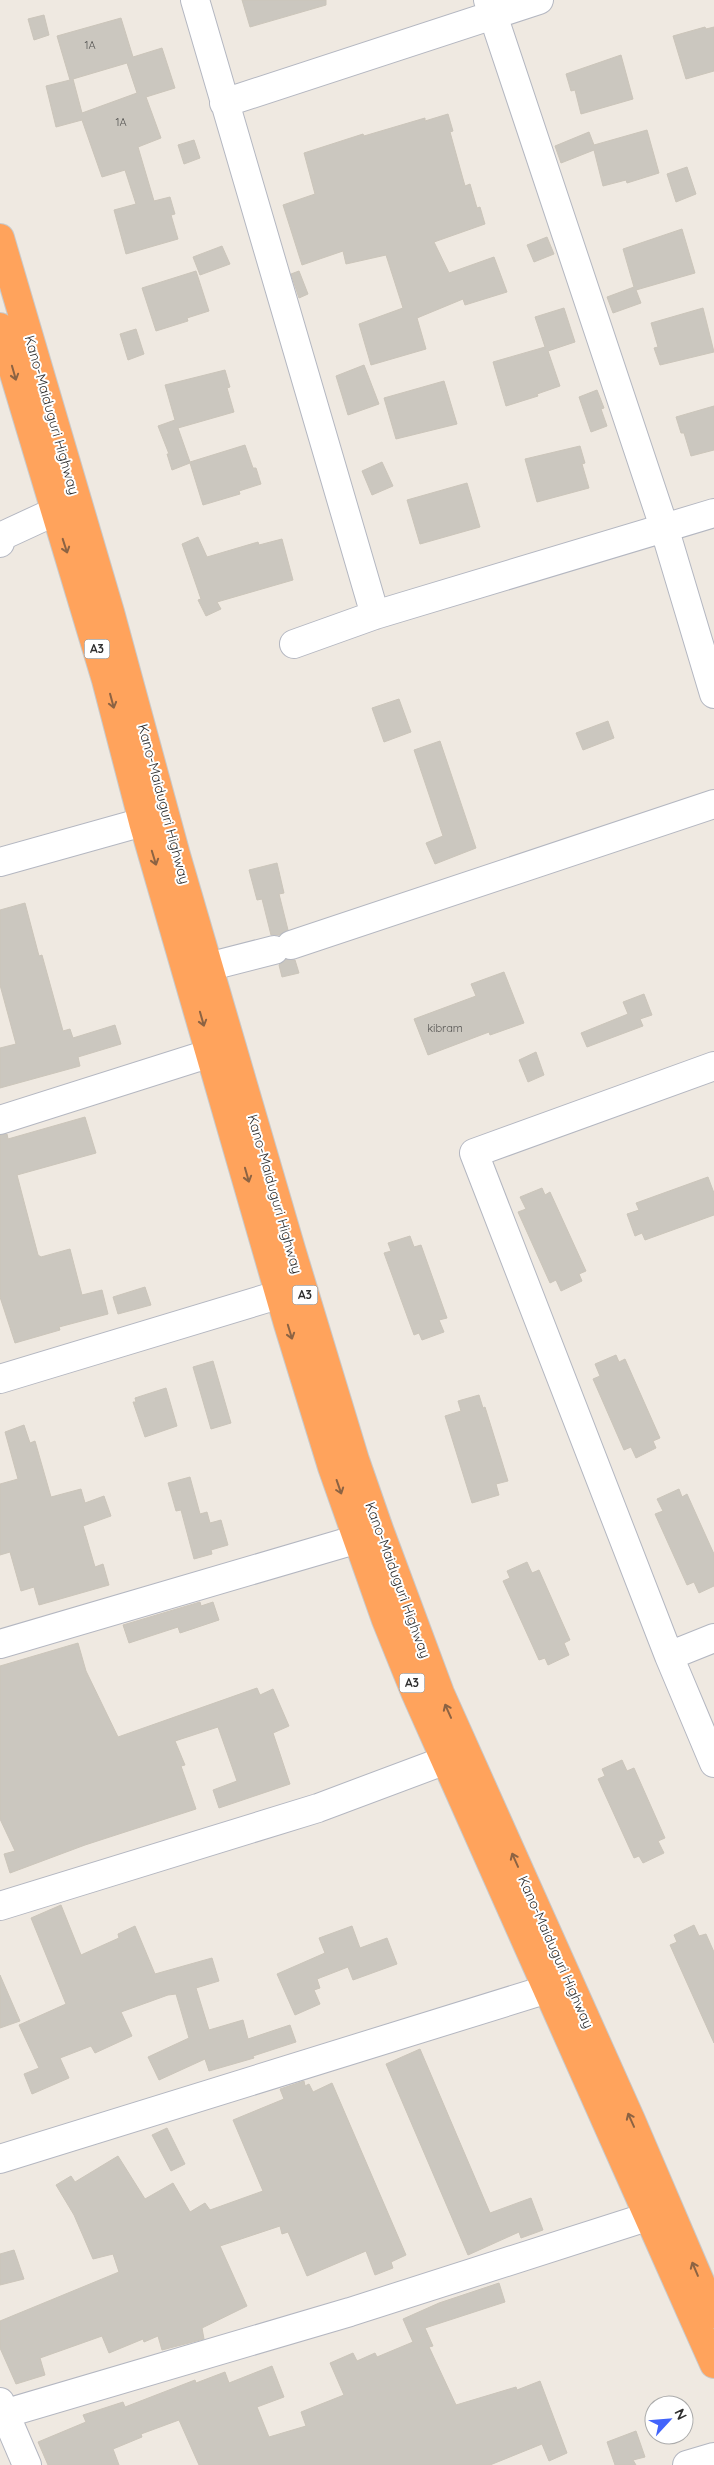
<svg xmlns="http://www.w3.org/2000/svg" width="714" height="2465" font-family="Quicksand,sans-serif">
	<rect width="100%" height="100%" fill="#efe9e1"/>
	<!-- building -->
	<path fill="#cbc7bf" stroke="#cbc5ba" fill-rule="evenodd" d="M 242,0 L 326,0 L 326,5 L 250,27 Z
		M 44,15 L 49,35 L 34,40 L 28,19 Z
		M 121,18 L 133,57 L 162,48 L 175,88 L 146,97 L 161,138 L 138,147 L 154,201 L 170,197 L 175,214 L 171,215 L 178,239 L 126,254 L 114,210 L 136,204 L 125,170 L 102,177 L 82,120 L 56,127 L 46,86 L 70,80 L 57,36 ZM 127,63 L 137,93 L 82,113 L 73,79 Z
		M 705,27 L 706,29 L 714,27 L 714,71 L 686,79 L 673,36 Z
		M 621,55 L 633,99 L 581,114 L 575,90 L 571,91 L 566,74 Z
		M 448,114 L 453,131 L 450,132 L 465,186 L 470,184 L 477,208 L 480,207 L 485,224 L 434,242 L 449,273 L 494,257 L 507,292 L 465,305 L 463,299 L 417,318 L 426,349 L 371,365 L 359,324 L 403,308 L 386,255 L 346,264 L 343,251 L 302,265 L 283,205 L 315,194 L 304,153 L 363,134 L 364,136 L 425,118 L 425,121 Z
		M 647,130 L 659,173 L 627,183 L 626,180 L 603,186 L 594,150 L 561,163 L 555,146 L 589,132 L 594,145 Z
		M 194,140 L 200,158 L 184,164 L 178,145 Z
		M 687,167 L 696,194 L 676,202 L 667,174 Z
		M 682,229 L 695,273 L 636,290 L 641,303 L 613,313 L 607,297 L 634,287 L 623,249 Z
		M 547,237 L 554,254 L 534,262 L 527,245 Z
		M 222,246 L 230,264 L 200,275 L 193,257 Z
		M 196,271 L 209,311 L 187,318 L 188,321 L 156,331 L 142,288 Z
		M 299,271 L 308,294 L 299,298 L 291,274 Z
		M 564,308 L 575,342 L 548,351 L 560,386 L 537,394 L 538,396 L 506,406 L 493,362 L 545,347 L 535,317 Z
		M 703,308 L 714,352 L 660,365 L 654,348 L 658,347 L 651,323 Z
		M 136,329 L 144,354 L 128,360 L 120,334 Z
		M 364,365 L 379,404 L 348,415 L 336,376 Z
		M 225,370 L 230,387 L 227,388 L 234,412 L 178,428 L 190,462 L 245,445 L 253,468 L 256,468 L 261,484 L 239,491 L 240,494 L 203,505 L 190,463 L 172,470 L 167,454 L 169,454 L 158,426 L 175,420 L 165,385 Z
		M 444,381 L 457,424 L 396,439 L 384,398 Z
		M 597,390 L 604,408 L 601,409 L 607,426 L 591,432 L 579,397 Z
		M 714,406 L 714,450 L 691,456 L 684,433 L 681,433 L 676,417 Z
		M 580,446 L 585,463 L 582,464 L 589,488 L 537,502 L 525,459 Z
		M 382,462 L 393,486 L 372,495 L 362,471 Z
		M 467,483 L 480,527 L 420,544 L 407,500 Z
		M 198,537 L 207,557 L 258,542 L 259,545 L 282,539 L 293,580 L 217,602 L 221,609 L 206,616 L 198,600 L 201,599 L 182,544 Z
		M 399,699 L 411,732 L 384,742 L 372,708 Z
		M 608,721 L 614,738 L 583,750 L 576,733 Z
		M 440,741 L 476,848 L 435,864 L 426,843 L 443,836 L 414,750 Z
		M 277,863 L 284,893 L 279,894 L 288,930 L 279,935 L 271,935 L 262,899 L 257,900 L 249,870 Z
		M 25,903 L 39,956 L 42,955 L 63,1031 L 70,1029 L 73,1038 L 115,1025 L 121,1044 L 78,1057 L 80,1066 L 0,1088 L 0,1048 L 16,1044 L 0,985 L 0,910 Z
		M 286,959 L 295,960 L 299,973 L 282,977 L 279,965 Z
		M 504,972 L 524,1023 L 490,1035 L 489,1032 L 428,1055 L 414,1019 L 476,996 L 471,984 Z
		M 644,994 L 652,1015 L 640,1019 L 643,1026 L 587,1047 L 581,1033 L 628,1014 L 623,1002 Z
		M 536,1052 L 544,1075 L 528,1082 L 519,1060 Z
		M 85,1117 L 96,1153 L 17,1175 L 38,1255 L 41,1257 L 70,1249 L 82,1295 L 102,1290 L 108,1314 L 59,1327 L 60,1330 L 15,1343 L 0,1297 L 0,1135 L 7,1134 L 8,1139 Z
		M 708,1177 L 714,1193 L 714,1215 L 645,1240 L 642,1233 L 635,1236 L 627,1214 L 639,1210 L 636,1203 Z
		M 542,1188 L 545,1195 L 550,1192 L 586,1271 L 579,1274 L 582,1281 L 561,1291 L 556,1280 L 550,1283 L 518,1212 L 526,1209 L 520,1197 Z
		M 410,1236 L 414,1247 L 421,1245 L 447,1318 L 439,1320 L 444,1332 L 422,1340 L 419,1333 L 414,1335 L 384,1253 L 391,1251 L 388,1243 Z
		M 145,1287 L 151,1305 L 118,1314 L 113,1297 Z
		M 616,1355 L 619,1362 L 625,1359 L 660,1438 L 653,1441 L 656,1448 L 636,1458 L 631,1447 L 624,1450 L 593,1379 L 600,1376 L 595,1364 Z
		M 213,1361 L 231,1423 L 211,1429 L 193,1367 Z
		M 166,1388 L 177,1426 L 145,1437 L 133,1402 L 136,1402 L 135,1398 Z
		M 479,1395 L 483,1408 L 485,1407 L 508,1481 L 496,1484 L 499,1495 L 472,1503 L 445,1416 L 461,1411 L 458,1401 Z
		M 24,1425 L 30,1443 L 35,1441 L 51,1497 L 81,1489 L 85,1503 L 104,1496 L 111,1516 L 83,1526 L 95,1567 L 103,1564 L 109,1585 L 39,1605 L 34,1587 L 21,1591 L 10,1552 L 0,1555 L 0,1484 L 18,1479 L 5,1432 Z
		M 190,1477 L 200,1514 L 207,1512 L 210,1523 L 221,1520 L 228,1545 L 211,1550 L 212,1554 L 194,1559 L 181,1510 L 176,1511 L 168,1483 Z
		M 679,1489 L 682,1497 L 687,1494 L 714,1554 L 714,1586 L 699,1593 L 694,1582 L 687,1585 L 655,1514 L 663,1511 L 657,1499 Z
		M 527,1562 L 532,1573 L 539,1570 L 570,1640 L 564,1643 L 569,1655 L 548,1665 L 545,1658 L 539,1660 L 503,1581 L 510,1578 L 507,1571 Z
		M 200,1602 L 201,1606 L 213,1602 L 219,1620 L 180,1633 L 178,1627 L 129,1643 L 123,1625 Z
		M 78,1643 L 86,1671 L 118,1737 L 257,1688 L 260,1695 L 273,1689 L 289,1726 L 273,1733 L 290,1784 L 219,1808 L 213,1790 L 237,1781 L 218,1727 L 175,1741 L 185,1765 L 181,1766 L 196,1809 L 85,1845 L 10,1873 L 4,1854 L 15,1851 L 0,1819 L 0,1666 Z
		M 622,1760 L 627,1771 L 634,1768 L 665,1838 L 658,1841 L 664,1853 L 643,1863 L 639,1856 L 634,1858 L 598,1779 L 605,1776 L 602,1769 Z
		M 61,1905 L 81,1955 L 119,1938 L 118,1934 L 135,1926 L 155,1974 L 212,1958 L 219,1981 L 196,1988 L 209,2030 L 243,2020 L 248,2039 L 290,2025 L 296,2042 L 253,2056 L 254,2058 L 209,2071 L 205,2059 L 159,2080 L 148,2057 L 189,2038 L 176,1994 L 168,1995 L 121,2012 L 132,2036 L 95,2053 L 91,2046 L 60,2058 L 69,2078 L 32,2094 L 24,2074 L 39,2068 L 19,2025 L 66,2004 L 31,1918 Z
		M 694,1925 L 699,1936 L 706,1934 L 714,1952 L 714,2043 L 670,1945 L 677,1942 L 674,1935 Z
		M 352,1926 L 360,1948 L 387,1938 L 397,1964 L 353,1980 L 348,1967 L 317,1979 L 320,1988 L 314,1990 L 320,2004 L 295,2015 L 277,1974 L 325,1953 L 319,1938 Z
		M 0,1975 L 20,2021 L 0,2028 Z
		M 420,2049 L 490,2213 L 531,2198 L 543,2230 L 521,2238 L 519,2232 L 468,2255 L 386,2064 Z
		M 304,2081 L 305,2086 L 309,2084 L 313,2092 L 332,2083 L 406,2255 L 391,2262 L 393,2268 L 375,2275 L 366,2251 L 307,2276 L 288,2232 L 282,2234 L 280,2226 L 220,2246 L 247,2306 L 202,2328 L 204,2339 L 162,2350 L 158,2336 L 144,2342 L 143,2339 L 109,2353 L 102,2336 L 40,2358 L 45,2375 L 16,2384 L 0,2348 L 0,2321 L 119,2272 L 113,2254 L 93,2259 L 74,2215 L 56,2185 L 71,2176 L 75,2182 L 118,2156 L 145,2199 L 173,2183 L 190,2212 L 205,2203 L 210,2210 L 263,2191 L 233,2120 L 284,2099 L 280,2089 Z
		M 167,2128 L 185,2164 L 171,2171 L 152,2135 Z
		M 14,2250 L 24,2279 L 0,2285 L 0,2254 Z
		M 499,2283 L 505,2302 L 425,2328 L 433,2346 L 429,2347 L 456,2405 L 516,2387 L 517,2390 L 540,2381 L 567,2453 L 549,2461 L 542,2444 L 490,2465 L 199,2465 L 179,2420 L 141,2434 L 142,2437 L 113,2449 L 119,2465 L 48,2465 L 38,2442 L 86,2422 L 83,2415 L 123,2402 L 125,2407 L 195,2380 L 196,2383 L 225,2372 L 229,2383 L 272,2366 L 284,2397 L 257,2407 L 269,2437 L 306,2426 L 301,2412 L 344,2395 L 330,2363 L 353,2353 L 357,2361 L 375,2353 L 377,2357 L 413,2342 L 403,2319 L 439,2303 Z
		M 636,2431 L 645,2457 L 633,2460 L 636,2465 L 615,2465 L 607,2442 Z"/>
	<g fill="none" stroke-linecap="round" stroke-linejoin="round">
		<!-- minor casing -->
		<g stroke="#b4b7c1" stroke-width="30">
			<path id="minor" d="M 195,0 L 375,615
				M 488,0 L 664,527 L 714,694
				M 224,103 L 539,0
				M 0,543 L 2,536 L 54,512
				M 294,644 L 375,615 L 714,513
				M 0,862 L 143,822
				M 291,945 L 714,804
				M 188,972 L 274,950
				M 714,1066 L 474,1153 L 669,1656 L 714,1763
				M 0,1120 L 211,1053
				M 0,1379 L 281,1294
				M 0,1644 L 358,1539
				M 669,1656 L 714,1638
				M 0,1906 L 318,1808 L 446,1760
				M 0,2159 L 548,1989
				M 0,2402 L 27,2465
				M 0,2415 L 350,2312 L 650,2216
				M 687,2465 L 714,2457"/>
		</g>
		<!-- highway casing -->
		<g stroke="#c9c9c9" stroke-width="30">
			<path id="highway" d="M 0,238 L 110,612 L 176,855 L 291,1249 L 355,1460 L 379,1529 L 440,1693 L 631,2120 L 714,2314
				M 0,327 L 106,680 L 143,822 L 288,1324 L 332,1467 L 386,1620 L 415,1692 L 714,2364"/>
		</g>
		<!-- minor -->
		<use href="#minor" stroke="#fff" stroke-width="28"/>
		<!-- highway -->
		<use href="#highway" stroke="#ffa35c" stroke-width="28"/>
	</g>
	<!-- one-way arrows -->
	<defs><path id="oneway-shaft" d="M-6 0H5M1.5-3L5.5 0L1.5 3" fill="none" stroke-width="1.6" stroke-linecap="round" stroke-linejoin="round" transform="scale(1.25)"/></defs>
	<g stroke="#8c6343">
		<use href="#oneway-shaft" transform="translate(14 373) rotate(74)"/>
		<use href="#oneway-shaft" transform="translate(65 546) rotate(72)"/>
		<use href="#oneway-shaft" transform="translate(112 701) rotate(75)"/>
		<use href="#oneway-shaft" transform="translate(154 858) rotate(73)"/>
		<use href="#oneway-shaft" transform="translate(202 1019) rotate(74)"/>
		<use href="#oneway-shaft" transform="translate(247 1175) rotate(74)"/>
		<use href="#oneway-shaft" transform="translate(290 1332) rotate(73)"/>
		<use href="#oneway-shaft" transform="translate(339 1487) rotate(71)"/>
		<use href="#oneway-shaft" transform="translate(448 1711) rotate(-114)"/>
		<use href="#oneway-shaft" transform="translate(515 1860) rotate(-114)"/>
		<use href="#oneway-shaft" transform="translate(631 2120) rotate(-114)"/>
		<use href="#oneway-shaft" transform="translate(695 2269) rotate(-113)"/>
	</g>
	<g text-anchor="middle" stroke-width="4" stroke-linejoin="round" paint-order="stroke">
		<!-- number labels -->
		<g font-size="11" fill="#555452">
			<text x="90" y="49">1A</text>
			<text x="121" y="126">1A</text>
			<text x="445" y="1032">kibram</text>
		</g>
		<!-- shield labels -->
		<g fill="#fff" stroke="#6d6d6d" stroke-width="1">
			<rect x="84.5" y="639.5" width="25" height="19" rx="4"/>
			<rect x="292.5" y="1285.5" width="25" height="19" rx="4"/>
			<rect x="399.5" y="1673.5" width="25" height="19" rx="4"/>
		</g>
		<g font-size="12" font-weight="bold" fill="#2e2e2e">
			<text x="97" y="653">A3</text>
			<text x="305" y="1299">A3</text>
			<text x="412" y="1687">A3</text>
		</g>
		<!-- street labels -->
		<g font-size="14" fill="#2e2e2e" stroke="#fff">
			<text transform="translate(52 415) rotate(74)" y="5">Kano-Maiduguri Highway</text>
			<text transform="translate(164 804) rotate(75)" y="5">Kano-Maiduguri Highway</text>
			<text transform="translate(275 1194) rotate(74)" y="5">Kano-Maiduguri Highway</text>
			<text transform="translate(398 1580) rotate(70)" y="5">Kano-Maiduguri Highway</text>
			<text transform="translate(556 1952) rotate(66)" y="5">Kano-Maiduguri Highway</text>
		</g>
	</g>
	<!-- north arrow -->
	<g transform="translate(669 2420) rotate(64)"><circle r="24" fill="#ffffff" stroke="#ababab"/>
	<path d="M0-4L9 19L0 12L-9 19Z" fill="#4264fb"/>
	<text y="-8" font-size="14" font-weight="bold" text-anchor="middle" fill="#2e2e2e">N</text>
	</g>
</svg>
